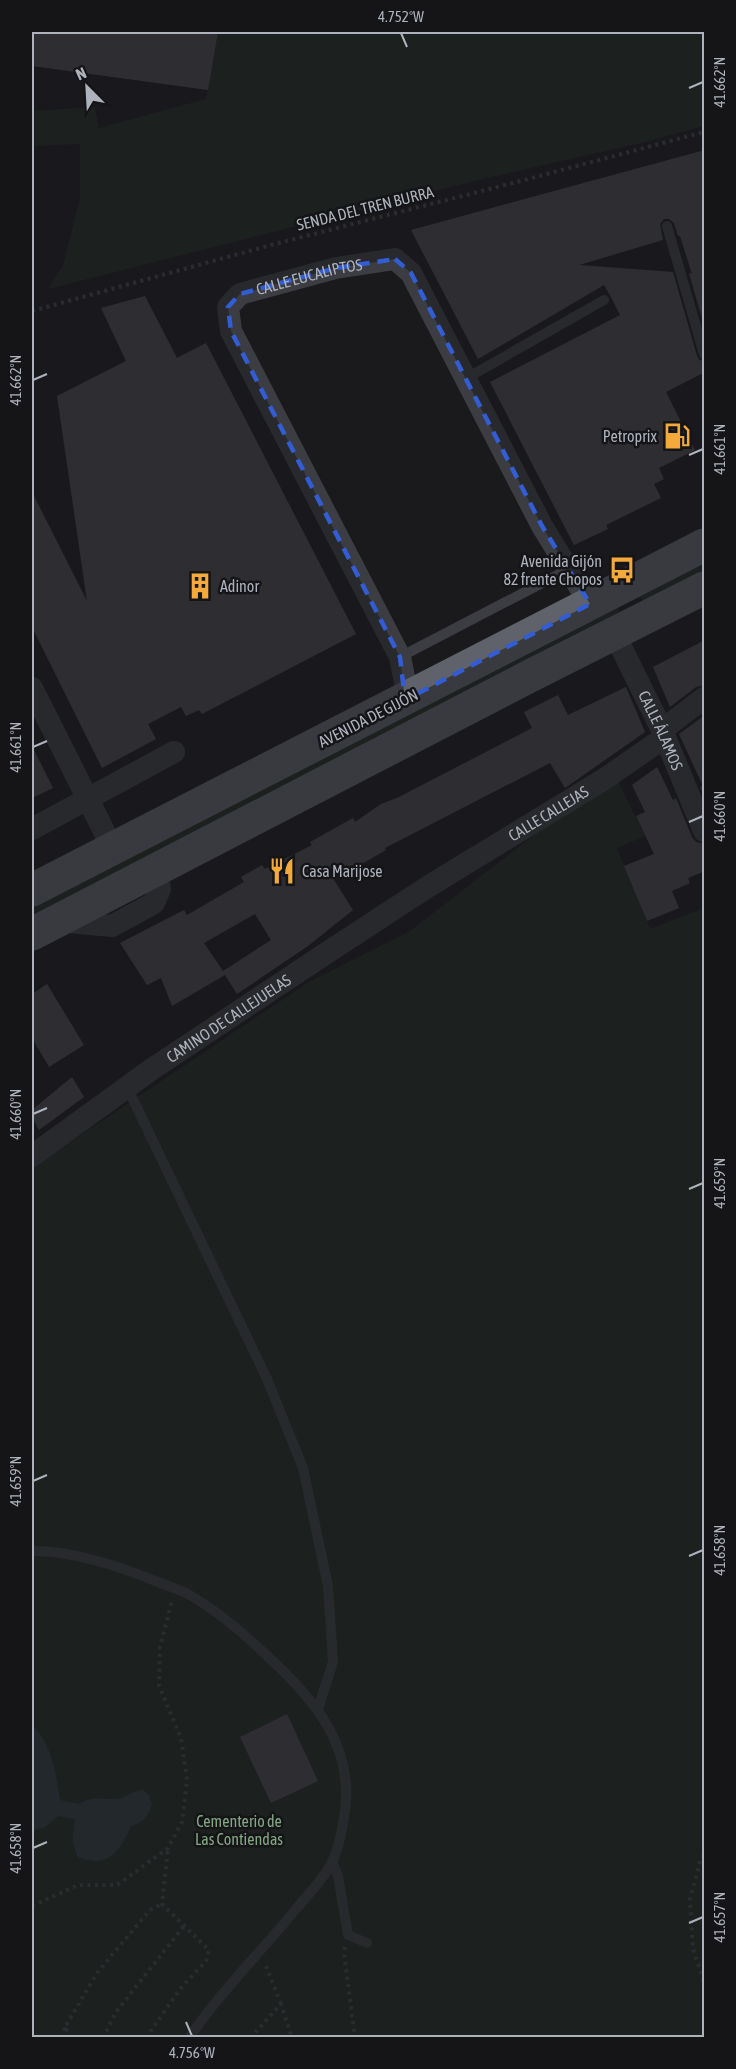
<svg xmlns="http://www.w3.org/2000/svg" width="736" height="2069" font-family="'Asap Condensed',sans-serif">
	<rect width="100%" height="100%" fill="#1a1a1d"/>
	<!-- green -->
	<path fill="#202820" d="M 218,32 L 704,32 L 704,126 L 641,143 L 482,179 L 48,289 L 63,265 L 80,198 L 80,144 L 32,146 L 32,111 L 95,107 L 99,128 L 206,99 Z
		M 704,557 L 704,576 L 648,605 L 635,592 Z
		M 615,604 L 624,616 L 32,920 L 32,903 Z
		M 615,775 L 645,836 L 617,848 L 650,929 L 704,908 L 704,2037 L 32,2038 L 32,1168 L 309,982 L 410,931 L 586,795 Z"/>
	<!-- water -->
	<path fill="#303b41" d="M 32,1725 C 52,1743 56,1775 60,1800 L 79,1804 C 98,1793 103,1802 121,1798 C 129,1796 134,1790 143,1790 L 149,1795 L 152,1805 C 147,1817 143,1823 131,1826 C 120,1851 109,1869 78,1857 C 71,1843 73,1834 75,1819 L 58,1816 L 45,1827 L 32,1831 Z"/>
	<!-- building -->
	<path fill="#47484d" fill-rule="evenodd" d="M 32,32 L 218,32 L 208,90 L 32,66 Z
		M 705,150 L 705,329 L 689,273 L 692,274 L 680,236 L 678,236 L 674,223 L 669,219 L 664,219 L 660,224 L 663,240 L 579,265 L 673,272 L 697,356 L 699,360 L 705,361 L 705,372 L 666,392 L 695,450 L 659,468 L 664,479 L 654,484 L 661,498 L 606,525 L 608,529 L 574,545 L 490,382 L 620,315 L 611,297 L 604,285 L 478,359 L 411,230 Z
		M 145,296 L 177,358 L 206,343 L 356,634 L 202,714 L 199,710 L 186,716 L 181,707 L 148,724 L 156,739 L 102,768 L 32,627 L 32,492 L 87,601 L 57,396 L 126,361 L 101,308 Z
		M 705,640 L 705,685 L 696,687 L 670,707 L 653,667 Z
		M 626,687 L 645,732 L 565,788 L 550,763 L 385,848 L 386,850 L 334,880 L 353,910 L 308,946 L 237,994 L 225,975 L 172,1006 L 161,978 L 147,985 L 120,943 L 184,910 L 187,915 L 244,882 L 241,877 L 262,865 L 265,869 L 312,845 L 310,842 L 353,818 L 355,822 L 381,804 L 399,797 L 532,728 L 524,712 L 558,695 L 568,715 ZM 255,914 L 271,940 L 223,971 L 204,943 Z
		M 705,715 L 705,797 L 700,787 L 703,786 L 679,734 Z
		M 32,746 L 53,788 L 32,798 Z
		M 657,767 L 673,800 L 676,798 L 692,837 L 696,842 L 705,844 L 705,871 L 688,878 L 690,883 L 672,891 L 679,908 L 647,921 L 624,866 L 654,854 L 636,816 L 645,812 L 632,785 Z
		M 47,984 L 84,1045 L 49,1067 L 32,1038 L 32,994 Z
		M 72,1077 L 84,1097 L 39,1130 L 32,1117 L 32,1110 Z
		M 287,1714 L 318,1781 L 271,1803 L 240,1737 Z"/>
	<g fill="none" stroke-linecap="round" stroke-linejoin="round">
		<!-- path -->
		<path stroke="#414449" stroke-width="4" stroke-dasharray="3 4.5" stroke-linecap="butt" d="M 32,311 L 271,245 L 513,183 L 704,132
			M 704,1855 L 701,1858 L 690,1900 L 693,1949 L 704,1982
			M 32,1906 L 78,1885 L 117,1885 L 168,1848 L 182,1822 L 187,1780 L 181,1738 L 159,1686 L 160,1647 L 172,1600
			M 345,1947 L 344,1952 L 355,2038
			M 266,1966 L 281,2004
			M 32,2004 L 33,2009 L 32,2011
			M 63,2038 L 65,2027
			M 71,2038 L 65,2027 L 97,1973 L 150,1910 L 162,1904
			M 103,2038 L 116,2012 L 184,1926
			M 146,2038 L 180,1989 L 206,1961 L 209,1950 L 162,1904 L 168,1849
			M 250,2038 L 281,2004 L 292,2038"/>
		<!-- service -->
		<path stroke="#3b3d42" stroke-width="10" d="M 667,226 L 704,354
			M 465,379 L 604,300
			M 400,657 L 569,569
			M 127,1087 L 267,1379 L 303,1468 L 328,1586 L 333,1662 L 318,1709
			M 32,1551 C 75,1551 118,1566 158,1582 C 168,1586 179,1589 188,1594 C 216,1610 240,1630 263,1652 C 314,1698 359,1749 343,1823 C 341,1836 338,1850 332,1862 C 324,1879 308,1894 296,1909 C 261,1952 221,1991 189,2038
			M 332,1862 L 338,1876 L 348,1935 L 367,1943"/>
		<!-- minor -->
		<g stroke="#3b3d42" stroke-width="22">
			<path id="s1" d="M 614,633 L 662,730 L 704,831"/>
			<path d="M 32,688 L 113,849"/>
			<path id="s2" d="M 405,700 L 405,682 L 400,657 L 231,331 L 228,307 L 240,294 L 336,268 L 395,259 L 411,273 L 542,526 L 590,604"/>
			<path d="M 662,730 L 704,698"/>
			<path d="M 32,829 L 174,752"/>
			<path d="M 58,921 L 112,926 L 154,903 L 160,889 L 157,869"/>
			<path id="s3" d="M 32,1156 L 152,1069 L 325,954 L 429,886 L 603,780 L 665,737"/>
		</g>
		<!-- trunk -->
		<path stroke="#5f626a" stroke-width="33" d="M 32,890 L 704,545
			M 32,934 L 528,677 L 704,588"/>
	</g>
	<!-- marked area -->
	<path d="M0 0H736V2069H0ZM 395,259 L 411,273 L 542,526 L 590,604 L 405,700 L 400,657 L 231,331 L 228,307 L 240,294 L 336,268 Z" fill="#1a1a1d" fill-opacity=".55" fill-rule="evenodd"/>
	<path fill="none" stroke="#335dd4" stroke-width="4.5" stroke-dasharray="12 8" stroke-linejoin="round" d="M 395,259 L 411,273 L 542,526 L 590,604 L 405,700 L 400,657 L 231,331 L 228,307 L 240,294 L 336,268 Z"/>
	<!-- ticks -->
	<path fill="none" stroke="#adb2bc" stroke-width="2" d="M 401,33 L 407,47M 689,88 L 703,82M 33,380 L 47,374M 689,455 L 703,449M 33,747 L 47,741M 689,822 L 703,816M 33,1114 L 47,1108M 689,1189 L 703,1183M 33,1481 L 47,1475M 689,1556 L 703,1550M 33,1848 L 47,1842M 689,1923 L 703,1917M 186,2022 L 192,2036"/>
	<!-- icons -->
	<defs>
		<g id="fuel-bare" transform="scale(2.07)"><path d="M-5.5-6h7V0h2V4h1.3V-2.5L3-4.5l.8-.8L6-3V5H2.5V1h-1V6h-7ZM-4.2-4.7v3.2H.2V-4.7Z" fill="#f4a93b" stroke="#151518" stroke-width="2.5" paint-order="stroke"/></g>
		<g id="bus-bare" transform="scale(2.07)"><path d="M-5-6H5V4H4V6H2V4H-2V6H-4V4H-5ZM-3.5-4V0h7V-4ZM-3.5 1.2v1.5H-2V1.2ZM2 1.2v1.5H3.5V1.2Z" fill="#f4a93b" stroke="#151518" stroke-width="2.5" paint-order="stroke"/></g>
		<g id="building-bare" transform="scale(2.07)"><path d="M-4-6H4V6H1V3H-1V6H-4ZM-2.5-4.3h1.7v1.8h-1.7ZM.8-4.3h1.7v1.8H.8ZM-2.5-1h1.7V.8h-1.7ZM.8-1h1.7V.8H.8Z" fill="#f4a93b" stroke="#151518" stroke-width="2.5" paint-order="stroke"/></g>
		<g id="restaurant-bare" transform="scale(2.07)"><path d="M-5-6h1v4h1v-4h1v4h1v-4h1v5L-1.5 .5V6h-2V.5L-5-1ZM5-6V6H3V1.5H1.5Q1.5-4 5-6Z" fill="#f4a93b" stroke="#151518" stroke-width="2.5" paint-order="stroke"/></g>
	</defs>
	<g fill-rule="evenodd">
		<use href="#fuel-bare" x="677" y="436"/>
		<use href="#bus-bare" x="622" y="570"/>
		<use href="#building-bare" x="200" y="586"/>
		<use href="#restaurant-bare" x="282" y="871"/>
	</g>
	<g text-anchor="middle" stroke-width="5" stroke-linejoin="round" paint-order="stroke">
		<!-- street labels -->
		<g font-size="16" fill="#adb2bc" stroke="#151518">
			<text transform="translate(365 208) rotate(-14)" y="6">SENDA DEL TREN BURRA</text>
			<text dy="6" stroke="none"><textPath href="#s2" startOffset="524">CALLE EUCALIPTOS</textPath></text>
			<text transform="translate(368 718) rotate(-27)" y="6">AVENIDA DE GIJÓN</text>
			<text dy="6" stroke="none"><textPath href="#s1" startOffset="108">CALLE ÁLAMOS</textPath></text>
			<text dy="6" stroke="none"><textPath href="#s3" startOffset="620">CALLE CALLEJAS</textPath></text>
			<text dy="6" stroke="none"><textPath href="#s3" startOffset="240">CAMINO DE CALLEJUELAS</textPath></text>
		</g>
		<!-- poi labels -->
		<g font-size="16" fill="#adb2bc" stroke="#151518" text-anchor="end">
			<text x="657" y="442">Petroprix</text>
			<text x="602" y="567">Avenida Gijón<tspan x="602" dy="18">82 frente Chopos</tspan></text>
			<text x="220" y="592" text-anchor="start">Adinor</text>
			<text x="302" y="877" text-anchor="start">Casa Marijose</text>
		</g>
		<!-- park labels -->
		<g font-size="16" fill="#84a784" stroke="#151518">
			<text x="239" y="1827">Cementerio de<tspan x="239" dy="18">Las Contiendas</tspan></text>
		</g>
	</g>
	<!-- border -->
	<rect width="736" height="2069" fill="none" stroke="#151518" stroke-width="66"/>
	<!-- north arrow -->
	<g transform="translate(87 87) rotate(336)" stroke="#151518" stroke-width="4.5" paint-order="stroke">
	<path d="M0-4.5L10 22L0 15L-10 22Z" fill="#adb2bc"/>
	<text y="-9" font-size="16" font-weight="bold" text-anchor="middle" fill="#adb2bc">N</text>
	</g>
	<rect x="33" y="33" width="670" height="2003" fill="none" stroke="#adb2bc" stroke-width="2"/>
	<g font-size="15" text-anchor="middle" fill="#adb2bc">
		<text x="401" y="22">4.752°W</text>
		<text transform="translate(720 82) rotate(-90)" y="5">41.662°N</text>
		<text transform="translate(16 380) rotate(-90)" y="5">41.662°N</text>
		<text transform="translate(720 449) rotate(-90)" y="5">41.661°N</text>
		<text transform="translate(16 747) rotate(-90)" y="5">41.661°N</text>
		<text transform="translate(720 816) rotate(-90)" y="5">41.660°N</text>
		<text transform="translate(16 1114) rotate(-90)" y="5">41.660°N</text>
		<text transform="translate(720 1183) rotate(-90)" y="5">41.659°N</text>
		<text transform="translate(16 1481) rotate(-90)" y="5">41.659°N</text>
		<text transform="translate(720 1550) rotate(-90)" y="5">41.658°N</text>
		<text transform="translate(16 1848) rotate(-90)" y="5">41.658°N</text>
		<text transform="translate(720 1917) rotate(-90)" y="5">41.657°N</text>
		<text x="192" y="2058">4.756°W</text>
	</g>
</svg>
